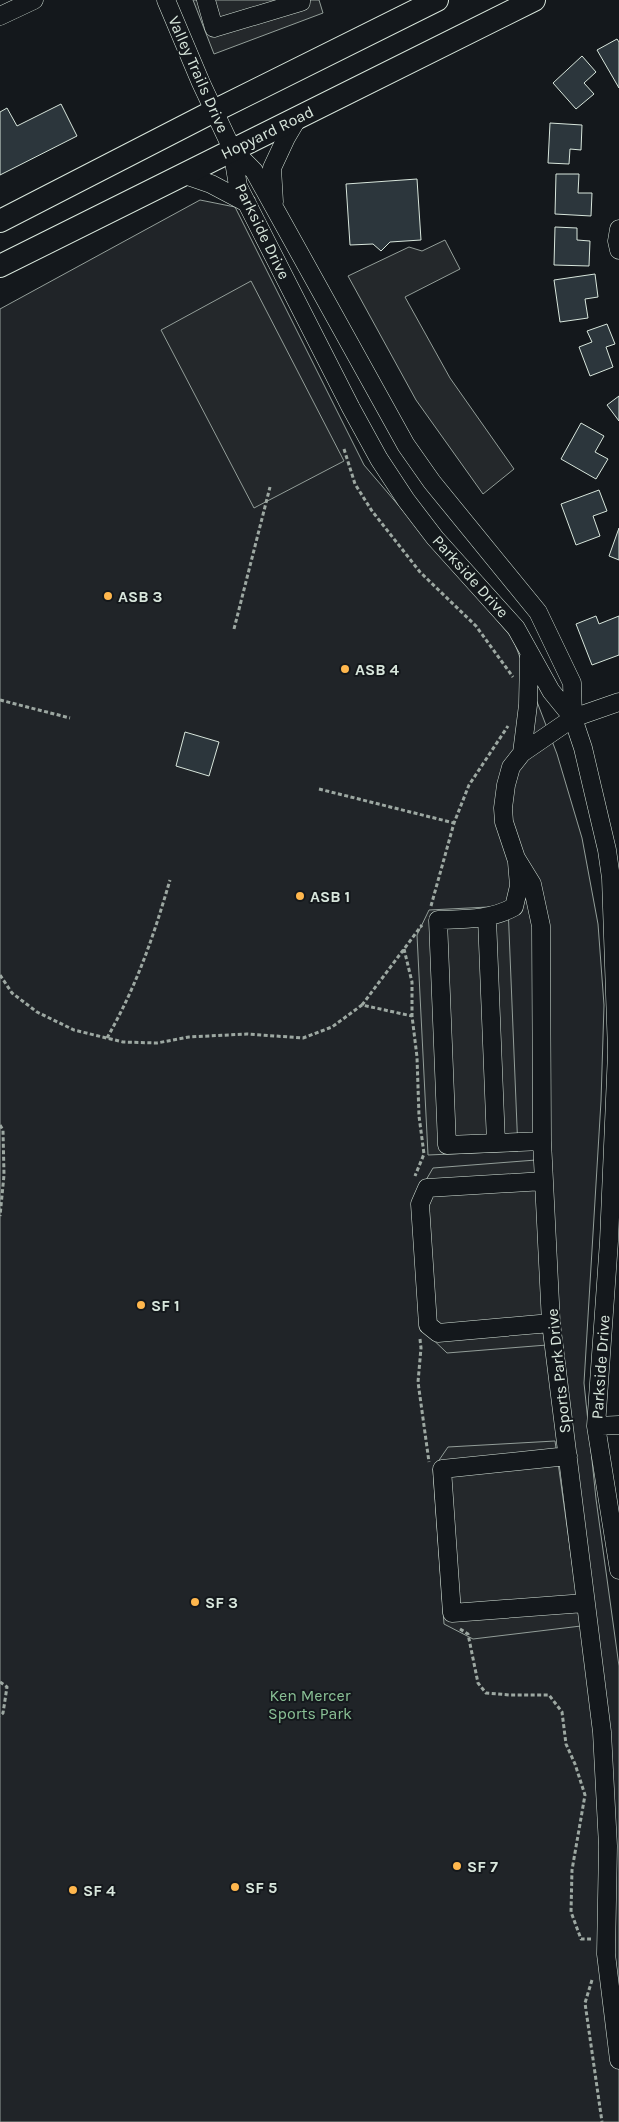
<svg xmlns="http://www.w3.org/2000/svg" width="619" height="2122" font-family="Karla,sans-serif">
	<rect width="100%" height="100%" fill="#14181c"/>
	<!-- park -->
	<path fill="#202428" stroke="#939e99" d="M 200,200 L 235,207 L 364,465 L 513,639 L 557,754 L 582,838 L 598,924 L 604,1005 L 601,1101 L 584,1383 L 596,1499 L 619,1666 L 619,2122 L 0,2122 L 0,309 Z"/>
	<!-- parking -->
	<path fill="#24282b" stroke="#939e99" d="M 193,0 L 319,0 L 323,13 L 214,54 Z
		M 445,240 L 460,269 L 405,297 L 450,378 L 514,469 L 483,494 L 416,400 L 348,276 L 409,247 L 422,251 Z
		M 251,281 L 344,461 L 254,508 L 161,330 Z
		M 508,906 L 518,1151 L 428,1155 L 417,935 L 429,910 Z
		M 536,1160 L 547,1345 L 447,1353 L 423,1330 L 415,1199 L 433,1168 Z
		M 555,1441 L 581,1626 L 473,1639 L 444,1624 L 433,1469 L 448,1447 Z"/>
	<!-- building -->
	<path fill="#2c363c" stroke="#d8e6dc" d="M 617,39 L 619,42 L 619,88 L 597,50 Z
		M 582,56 L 596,72 L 584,83 L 594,94 L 576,109 L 553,83 Z
		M 61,104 L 77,136 L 0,175 L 0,112 L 7,108 L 17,126 Z
		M 550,123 L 582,125 L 581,150 L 570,149 L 569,164 L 548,163 Z
		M 556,174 L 579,174 L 578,193 L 592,193 L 591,216 L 555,214 Z
		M 417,179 L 421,240 L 390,242 L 381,251 L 373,244 L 350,245 L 346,184 Z
		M 555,227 L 577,228 L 577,240 L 590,241 L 589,266 L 554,265 Z
		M 595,274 L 598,297 L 585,299 L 588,318 L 560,322 L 554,280 Z
		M 607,324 L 615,344 L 606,347 L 613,367 L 590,376 L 579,347 L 592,342 L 587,331 Z
		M 619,396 L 619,421 L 607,405 Z
		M 581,423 L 604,436 L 595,452 L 608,459 L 596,479 L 561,459 Z
		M 599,490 L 607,511 L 593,516 L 600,536 L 576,545 L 561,504 Z
		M 619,528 L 619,560 L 609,556 Z
		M 596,616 L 599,624 L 619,616 L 619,655 L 592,665 L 576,624 Z
		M 185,732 L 219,742 L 209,776 L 176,766 Z"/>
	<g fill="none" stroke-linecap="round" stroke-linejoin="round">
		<!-- minor casing -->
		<g stroke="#d8e6dc" stroke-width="19">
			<path id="minor" d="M 166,0 L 201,83 L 232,149 L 238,186 L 351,408 L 379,459 L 406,500 L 435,538 L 516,628 L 551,691 L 573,718
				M 206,0 L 214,28 L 301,2 L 301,0
				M 0,16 L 34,0
				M 232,149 L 254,171 L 406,445 L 432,482 L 538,612 L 572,683 L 573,718 L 583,748 L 607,850 L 611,878 L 617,1052 L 609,1241 L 596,1426 L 619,1570
				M 182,174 L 211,184 L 247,203
				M 274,202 L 272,168 L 286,138 L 299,116
				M 619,229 L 617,241 L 619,250
				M 619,702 L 573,718 L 522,753 L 511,767 L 506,785 L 503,808 L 504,822 L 516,858 L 532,884 L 541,926 L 542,1141 L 551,1323 L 602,1732 L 608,1846 L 606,1954 L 619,2060
				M 522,753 L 528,705 L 529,656
				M 487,918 L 496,1143 L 447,1145 L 438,920 C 465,919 490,920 514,907 L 519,886 L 517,862
				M 496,1143 L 542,1141
				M 544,1181 L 427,1188 L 420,1204 L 428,1325 L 438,1333 L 551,1323
				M 596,1426 L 619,1425
				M 568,1456 L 442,1469 L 452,1613 L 585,1603"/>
		</g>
		<!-- major casing -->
		<g stroke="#d8e6dc" stroke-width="24">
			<path id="major" d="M 0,221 L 214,111 L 437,0
				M 0,266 L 534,0"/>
		</g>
		<!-- path -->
		<path stroke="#9da8a2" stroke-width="3" stroke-dasharray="4 2.5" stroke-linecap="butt" d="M 344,449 L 355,484 L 372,511 L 420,572 L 476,626 L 513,677
			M 234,629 L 270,487
			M 0,700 L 70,718
			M 319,789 L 454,823
			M 431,906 L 454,823 L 469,785 L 508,726
			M 404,949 L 412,982 L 412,1016
			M 0,975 L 12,993 L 37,1012 L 74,1030 L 123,1042 L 157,1043 L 189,1037 L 247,1034 L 303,1038 L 332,1027 L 362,1005 L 412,1016 L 417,1057 L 419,1116 L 424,1154 L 415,1176
			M 362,1005 L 422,925
			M 107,1038 C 137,985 153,938 170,880
			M 0,1125 L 3,1130 L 4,1175 L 0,1216
			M 420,1339 L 421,1348 L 418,1382 L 429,1462
			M 460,1629 L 468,1634 L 478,1683 L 486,1693 L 510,1695 L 549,1695 L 562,1712 L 566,1744 L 575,1764 L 585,1795 L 572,1870 L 571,1912 L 581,1939 L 591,1939
			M 0,1682 L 7,1687 L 3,1713 L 0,1716
			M 592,1980 L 585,2003 L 602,2122"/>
		<!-- minor -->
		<use href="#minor" stroke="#14181c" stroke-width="18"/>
		<!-- major -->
		<use href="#major" stroke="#14181c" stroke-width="22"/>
	</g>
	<!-- markers -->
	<g fill="#ffb74d" stroke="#14181c" stroke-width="2">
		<circle cx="108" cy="596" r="5"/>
		<circle cx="345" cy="669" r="5"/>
		<circle cx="300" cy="896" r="5"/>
		<circle cx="141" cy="1305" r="5"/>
		<circle cx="195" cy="1602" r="5"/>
		<circle cx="457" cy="1866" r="5"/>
		<circle cx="235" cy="1887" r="5"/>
		<circle cx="73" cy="1890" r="5"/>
	</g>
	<g text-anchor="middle" stroke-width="4" stroke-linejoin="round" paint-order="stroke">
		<!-- street labels -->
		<g font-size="16" fill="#d8e6dc" stroke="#14181c">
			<text transform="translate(199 74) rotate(66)" y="6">Valley Trails Drive</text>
			<text transform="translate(267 132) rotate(-26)" y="6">Hopyard Road</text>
			<text transform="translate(263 231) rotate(64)" y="6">Parkside Drive</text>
			<text transform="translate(471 576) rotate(48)" y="6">Parkside Drive</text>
			<text transform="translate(600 1367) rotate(-86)" y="6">Parkside Drive</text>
			<text transform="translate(558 1371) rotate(-96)" y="6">Sports Park Drive</text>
		</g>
		<!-- poi labels -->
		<g font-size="16" font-weight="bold" fill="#d8e6dc" stroke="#14181c" text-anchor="start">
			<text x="118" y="602">ASB 3</text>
			<text x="355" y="675">ASB 4</text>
			<text x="310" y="902">ASB 1</text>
			<text x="151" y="1311">SF 1</text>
			<text x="205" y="1608">SF 3</text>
			<text x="467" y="1872">SF 7</text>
			<text x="245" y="1893">SF 5</text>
			<text x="83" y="1896">SF 4</text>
		</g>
		<!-- park labels -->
		<g font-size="16" fill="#8ac095" stroke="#14181c">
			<text x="310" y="1701">Ken Mercer<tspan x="310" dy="18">Sports Park</tspan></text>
		</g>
	</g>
</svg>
